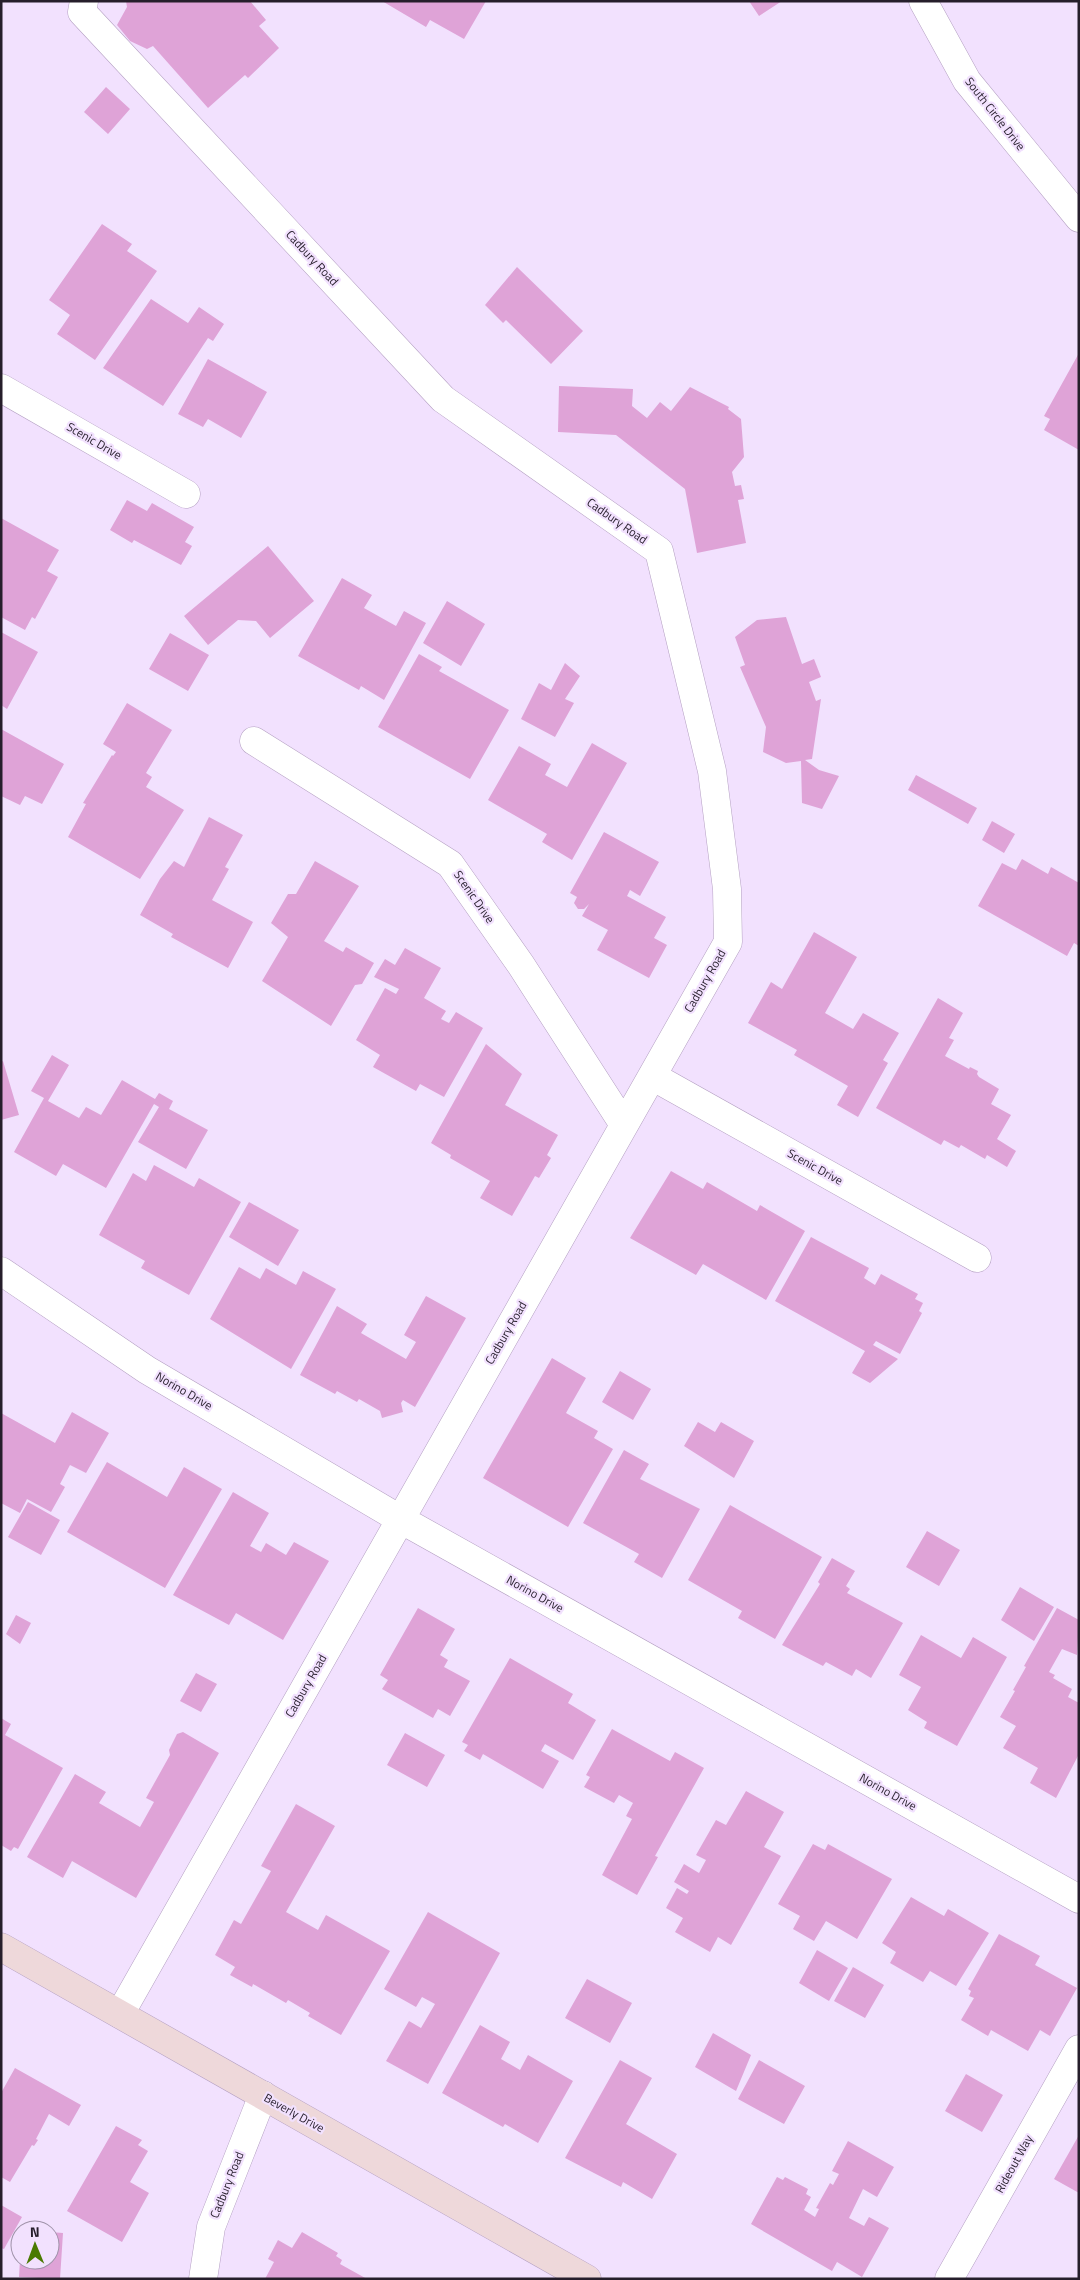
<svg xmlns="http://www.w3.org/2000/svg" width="1080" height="2280" font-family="'Titillium Web',sans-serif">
	<rect width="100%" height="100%" fill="#f2e1fe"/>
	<!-- building -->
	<path fill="#dfa3d7" d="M 126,1 L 250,1 L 266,20 L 259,26 L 279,48 L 248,78 L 245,75 L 208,108 L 153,46 L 147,49 L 130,41 L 117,25 L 127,7 Z
		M 382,1 L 486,1 L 464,39 L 430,20 L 426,27 Z
		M 749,1 L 782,1 L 759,16 Z
		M 106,87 L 130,109 L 108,134 L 84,112 Z
		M 102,224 L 132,244 L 127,251 L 157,271 L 95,360 L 57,334 L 70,315 L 49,300 Z
		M 517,267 L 583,331 L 551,364 L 506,320 L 503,323 L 485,305 Z
		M 151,299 L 188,323 L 199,307 L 224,324 L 213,341 L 208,338 L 163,406 L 103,368 Z
		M 1079,353 L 1079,450 L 1044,430 L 1050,419 L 1044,416 Z
		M 208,359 L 267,392 L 241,438 L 208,419 L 203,427 L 178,414 Z
		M 559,386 L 633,389 L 632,406 L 647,418 L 660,402 L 671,411 L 690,387 L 729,407 L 728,409 L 741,419 L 744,457 L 732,472 L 735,486 L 741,485 L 744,499 L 738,500 L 746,543 L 697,553 L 685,489 L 616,435 L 558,432 Z
		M 127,500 L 147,511 L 152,503 L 194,527 L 185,542 L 192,546 L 181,565 L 134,540 L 132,543 L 110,530 Z
		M 1,518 L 59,550 L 47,571 L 58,577 L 35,619 L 32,617 L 25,630 L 1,617 Z
		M 268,546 L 314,601 L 270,638 L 256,621 L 238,620 L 208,645 L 184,616 Z
		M 342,578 L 372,595 L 364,608 L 396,626 L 404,611 L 426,623 L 384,700 L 361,686 L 359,690 L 298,656 Z
		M 447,601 L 485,624 L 461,666 L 423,643 Z
		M 786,617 L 802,664 L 814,659 L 821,677 L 809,682 L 816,701 L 821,699 L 812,759 L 805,760 L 819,770 L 839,776 L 822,809 L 802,803 L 801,761 L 786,763 L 763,752 L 766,727 L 740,667 L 745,665 L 735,637 L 757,620 Z
		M 1,632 L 38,652 L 7,709 L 1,705 Z
		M 170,633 L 209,655 L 188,691 L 149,669 Z
		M 419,654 L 442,667 L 439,671 L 509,710 L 470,779 L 378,727 Z
		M 565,663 L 580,676 L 565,699 L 574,703 L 555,737 L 521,719 L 539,683 L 551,690 Z
		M 127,703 L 172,730 L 146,773 L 152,777 L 146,787 L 184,810 L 140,879 L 68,837 L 86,804 L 83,803 L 112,755 L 113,756 L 116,752 L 103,744 Z
		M 1,729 L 64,764 L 42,804 L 25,796 L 20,805 L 1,796 Z
		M 592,743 L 627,763 L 572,860 L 542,842 L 547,834 L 488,800 L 519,746 L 551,764 L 545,775 L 567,787 Z
		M 916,775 L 977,808 L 968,824 L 908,790 Z
		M 209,817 L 243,835 L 225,867 L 229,869 L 212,900 L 253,922 L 228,968 L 171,937 L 173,934 L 140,915 L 160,879 L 174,861 L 184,867 Z
		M 992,821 L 1015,834 L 1004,853 L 982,840 Z
		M 604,832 L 659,862 L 640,896 L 630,890 L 627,896 L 666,917 L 654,938 L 667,945 L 649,978 L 597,950 L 608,930 L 582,916 L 589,904 L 584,909 L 578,909 L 574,903 L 577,897 L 570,893 Z
		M 1022,859 L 1048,874 L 1051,867 L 1079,883 L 1079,946 L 1074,943 L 1067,956 L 978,906 L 1002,863 L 1016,870 Z
		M 315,861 L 359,886 L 324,941 L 343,952 L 346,947 L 374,963 L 362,984 L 355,985 L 331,1026 L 262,981 L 288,937 L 271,923 L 288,894 L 296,894 Z
		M 814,932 L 857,957 L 825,1013 L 853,1029 L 863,1013 L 899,1033 L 883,1060 L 888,1063 L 858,1117 L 837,1105 L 848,1086 L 794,1055 L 797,1050 L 748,1023 L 771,982 L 782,989 Z
		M 405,948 L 441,968 L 424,998 L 446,1011 L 441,1019 L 449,1023 L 456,1012 L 483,1028 L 444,1097 L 420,1084 L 416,1091 L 373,1067 L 380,1055 L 356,1040 L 385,988 L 396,994 L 399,989 L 374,977 L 385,959 L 395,965 Z
		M 938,998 L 963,1013 L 949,1038 L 954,1040 L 945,1056 L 969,1069 L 970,1067 L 978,1071 L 977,1074 L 979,1077 L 999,1089 L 991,1104 L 1011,1115 L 997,1139 L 1016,1151 L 1007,1167 L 987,1155 L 985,1159 L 961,1145 L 959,1148 L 944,1140 L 941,1145 L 876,1108 Z
		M 486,1044 L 522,1074 L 505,1105 L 558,1135 L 547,1155 L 551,1158 L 539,1178 L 535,1176 L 512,1216 L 480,1198 L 490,1181 L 450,1158 L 451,1155 L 431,1143 Z
		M 52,1055 L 69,1065 L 48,1101 L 79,1118 L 86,1107 L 101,1115 L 122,1080 L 155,1099 L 159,1093 L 173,1101 L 169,1109 L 208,1130 L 186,1169 L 138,1142 L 159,1107 L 154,1104 L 106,1188 L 63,1164 L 56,1176 L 14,1152 L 44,1098 L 31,1091 Z
		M 3,1061 L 19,1115 L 1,1120 L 1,1062 Z
		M 154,1165 L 194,1187 L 199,1178 L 241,1202 L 189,1295 L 141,1268 L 145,1261 L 99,1235 L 133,1173 L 146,1181 Z
		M 671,1171 L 703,1189 L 707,1182 L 757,1211 L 760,1205 L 805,1231 L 766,1300 L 703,1264 L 696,1275 L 630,1238 Z
		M 249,1202 L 299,1230 L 278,1266 L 229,1237 Z
		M 811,1237 L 869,1268 L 864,1278 L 875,1285 L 881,1274 L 918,1294 L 915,1299 L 923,1303 L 919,1311 L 922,1313 L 900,1354 L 876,1341 L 873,1345 L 898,1359 L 870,1383 L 852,1373 L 865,1351 L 775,1301 Z
		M 239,1267 L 260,1279 L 266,1268 L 296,1285 L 303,1271 L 336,1289 L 291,1369 L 210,1319 Z
		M 426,1296 L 466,1318 L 415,1407 L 403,1400 L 401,1403 L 403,1412 L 382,1418 L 380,1411 L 359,1399 L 357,1402 L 337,1391 L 335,1394 L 300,1375 L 337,1306 L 367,1324 L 361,1333 L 406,1359 L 416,1342 L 404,1335 Z
		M 552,1358 L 586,1378 L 566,1413 L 598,1431 L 594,1438 L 613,1449 L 568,1527 L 483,1478 Z
		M 620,1371 L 651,1389 L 633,1420 L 602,1402 Z
		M 72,1412 L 109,1433 L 86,1473 L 70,1465 L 60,1484 L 65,1487 L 51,1512 L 27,1499 L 20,1513 L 1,1503 L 1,1413 L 55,1443 Z
		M 698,1422 L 715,1432 L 721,1422 L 754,1441 L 734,1478 L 684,1446 Z
		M 624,1450 L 649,1464 L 640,1479 L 700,1509 L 662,1578 L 634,1562 L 639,1554 L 583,1523 Z
		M 107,1462 L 167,1497 L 184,1467 L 222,1489 L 165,1588 L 67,1532 Z
		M 233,1492 L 269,1513 L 250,1546 L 261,1552 L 266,1543 L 286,1555 L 294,1542 L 329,1561 L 283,1640 L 236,1613 L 229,1625 L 173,1595 Z
		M 28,1502 L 60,1520 L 41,1555 L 8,1537 Z
		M 730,1505 L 822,1557 L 775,1639 L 738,1618 L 742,1611 L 688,1580 Z
		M 927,1531 L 960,1550 L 939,1586 L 906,1567 Z
		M 832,1558 L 855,1571 L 846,1586 L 850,1589 L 847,1593 L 903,1623 L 871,1678 L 856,1669 L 852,1676 L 826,1662 L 823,1666 L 782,1645 L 820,1584 L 818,1582 Z
		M 1020,1587 L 1054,1607 L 1034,1641 L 1001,1620 Z
		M 418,1608 L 455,1629 L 440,1655 L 448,1660 L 444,1667 L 470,1681 L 450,1716 L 438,1709 L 433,1718 L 382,1689 L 388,1680 L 380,1675 Z
		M 1057,1608 L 1079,1620 L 1077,1655 L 1062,1649 L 1049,1672 L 1055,1675 L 1053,1678 L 1072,1689 L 1068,1697 L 1079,1703 L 1079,1754 L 1056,1798 L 1030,1783 L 1038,1768 L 1003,1748 L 1016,1726 L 1000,1717 L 1015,1691 L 1013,1690 L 1026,1667 L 1024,1666 Z
		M 16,1615 L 31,1623 L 20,1644 L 6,1634 Z
		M 921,1635 L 961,1658 L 973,1637 L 1007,1657 L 957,1746 L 924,1728 L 927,1722 L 908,1710 L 921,1687 L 899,1675 Z
		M 510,1658 L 573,1694 L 568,1703 L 596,1720 L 573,1760 L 545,1744 L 541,1751 L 559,1761 L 543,1789 L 483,1754 L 480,1760 L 464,1751 L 468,1745 L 462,1742 Z
		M 196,1673 L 217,1684 L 201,1712 L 180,1701 Z
		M 1,1718 L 11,1724 L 5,1735 L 63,1768 L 18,1849 L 14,1847 L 11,1851 L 1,1845 Z
		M 612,1729 L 670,1761 L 675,1752 L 704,1768 L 655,1856 L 658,1857 L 637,1895 L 602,1875 L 632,1819 L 626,1816 L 633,1803 L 619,1795 L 614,1803 L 584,1787 L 590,1777 L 586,1775 Z
		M 183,1732 L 219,1753 L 136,1898 L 72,1861 L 63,1878 L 27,1857 L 75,1774 L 106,1792 L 99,1803 L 140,1827 L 154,1802 L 146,1798 L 170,1755 L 169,1750 L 177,1734 Z
		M 405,1733 L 445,1755 L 427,1787 L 387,1765 Z
		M 746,1791 L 784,1812 L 764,1847 L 781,1856 L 731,1945 L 718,1937 L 710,1952 L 675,1932 L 683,1918 L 666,1908 L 677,1888 L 687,1894 L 689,1891 L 674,1882 L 684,1864 L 699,1873 L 706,1860 L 696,1855 L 716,1820 L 726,1825 Z
		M 296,1804 L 335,1826 L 286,1912 L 318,1930 L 326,1915 L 390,1951 L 341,2035 L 308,2016 L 310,2013 L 288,2000 L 286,2003 L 253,1984 L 252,1987 L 230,1975 L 235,1967 L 215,1955 L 234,1920 L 241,1924 L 271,1871 L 261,1866 Z
		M 813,1844 L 825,1850 L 828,1844 L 892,1879 L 857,1939 L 826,1921 L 814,1941 L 793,1929 L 800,1916 L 778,1904 Z
		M 911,1897 L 944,1916 L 948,1909 L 989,1933 L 956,1986 L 930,1971 L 923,1982 L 890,1963 L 896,1952 L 882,1943 Z
		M 428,1912 L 500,1953 L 428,2084 L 386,2061 L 409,2021 L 421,2028 L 435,2004 L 422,1997 L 416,2007 L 384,1989 Z
		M 999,1934 L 1040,1956 L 1035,1965 L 1077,1988 L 1050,2036 L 1040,2030 L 1028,2051 L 991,2030 L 988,2036 L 961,2020 L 974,1998 L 969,1996 L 971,1991 L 968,1989 Z
		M 817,1950 L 848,1968 L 829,2001 L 799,1983 Z
		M 853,1967 L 884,1985 L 865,2018 L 834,2001 Z
		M 587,1979 L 632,2003 L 610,2043 L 565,2018 Z
		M 480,2025 L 510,2042 L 501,2059 L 520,2070 L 528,2055 L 573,2081 L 538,2143 L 505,2124 L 503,2127 L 442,2093 Z
		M 713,2033 L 751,2055 L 736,2091 L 695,2067 Z
		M 620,2060 L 652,2078 L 626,2124 L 677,2154 L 652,2199 L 623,2182 L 621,2187 L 565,2158 Z
		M 759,2060 L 805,2086 L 784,2124 L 738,2099 Z
		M 15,2068 L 81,2105 L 69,2126 L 49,2114 L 36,2139 L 38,2140 L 34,2146 L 32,2145 L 10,2182 L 1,2177 L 1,2093 Z
		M 966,2074 L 1003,2095 L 982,2132 L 945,2111 Z
		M 116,2126 L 142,2140 L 138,2145 L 148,2151 L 130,2182 L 149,2193 L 122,2242 L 67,2211 Z
		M 1079,2135 L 1079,2193 L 1054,2179 Z
		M 848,2141 L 894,2167 L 877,2197 L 863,2189 L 849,2218 L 864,2226 L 869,2217 L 889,2228 L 862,2277 L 837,2262 L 832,2271 L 751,2224 L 777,2177 L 783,2180 L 785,2177 L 808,2189 L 806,2194 L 811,2197 L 804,2210 L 815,2217 L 819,2209 L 816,2208 L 830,2183 L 833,2185 L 839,2174 L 832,2171 Z
		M 1,2205 L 22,2217 L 4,2249 L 1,2248 Z
		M 50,2232 L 63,2233 L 60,2279 L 19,2277 L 20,2260 L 50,2260 Z
		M 302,2232 L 338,2253 L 336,2256 L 342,2260 L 340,2264 L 367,2279 L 265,2279 L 274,2262 L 268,2259 L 278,2240 L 292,2248 Z"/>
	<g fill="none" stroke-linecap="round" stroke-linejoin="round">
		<!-- street casing -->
		<g stroke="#b4a0c2" stroke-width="29">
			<path id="street" d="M 84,1 L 82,12 L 443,399 L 659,551 L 712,771 L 727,889 L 728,942 L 120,2014
				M 923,1 L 967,81 L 1079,218
				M 1,388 L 186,494
				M 254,741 L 450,864 L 521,965 L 624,1125
				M 652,1076 L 977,1258
				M 1,1271 L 147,1370 L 400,1519 L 1079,1899
				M 203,2279 L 211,2227 L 263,2095
				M 949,2279 L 1079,2049"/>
		</g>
		<!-- secondary casing -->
		<g stroke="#b4a0c2" stroke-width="29">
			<path id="secondary" d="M 1,1947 L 587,2279"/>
		</g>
		<!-- street -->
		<use href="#street" stroke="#fff" stroke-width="28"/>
		<!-- secondary -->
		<use href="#secondary" stroke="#eed8da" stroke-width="28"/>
	</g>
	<g text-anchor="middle" stroke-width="4.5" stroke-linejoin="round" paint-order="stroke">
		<!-- street labels -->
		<g font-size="12" fill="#261e2b" stroke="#f2e1fe">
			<text transform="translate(995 114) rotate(52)" y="4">South Circle Drive</text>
			<text transform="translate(312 258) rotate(47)" y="4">Cadbury Road</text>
			<text transform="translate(94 441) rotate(30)" y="4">Scenic Drive</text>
			<text transform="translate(617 521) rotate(35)" y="4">Cadbury Road</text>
			<text transform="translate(474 897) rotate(55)" y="4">Scenic Drive</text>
			<text transform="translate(705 981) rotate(-60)" y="4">Cadbury Road</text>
			<text transform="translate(815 1167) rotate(29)" y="4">Scenic Drive</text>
			<text transform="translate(506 1333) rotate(-60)" y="4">Cadbury Road</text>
			<text transform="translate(184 1391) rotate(30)" y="4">Norino Drive</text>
			<text transform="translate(535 1594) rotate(29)" y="4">Norino Drive</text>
			<text transform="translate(306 1686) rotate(-60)" y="4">Cadbury Road</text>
			<text transform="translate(888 1792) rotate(29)" y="4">Norino Drive</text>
			<text transform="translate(294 2113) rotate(29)" y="4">Beverly Drive</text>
			<text transform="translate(1014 2164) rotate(-61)" y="4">Rideout Way</text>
			<text transform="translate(227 2185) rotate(-68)" y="4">Cadbury Road</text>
		</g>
	</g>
	<!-- border -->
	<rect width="1080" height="2280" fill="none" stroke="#261e2b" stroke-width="5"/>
	<!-- north arrow -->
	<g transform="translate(35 2245) rotate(359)"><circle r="24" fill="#f2e1fe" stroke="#a093aa"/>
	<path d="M0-4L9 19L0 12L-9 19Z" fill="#4a7a01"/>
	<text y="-8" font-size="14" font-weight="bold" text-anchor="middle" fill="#261e2b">N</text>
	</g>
</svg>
